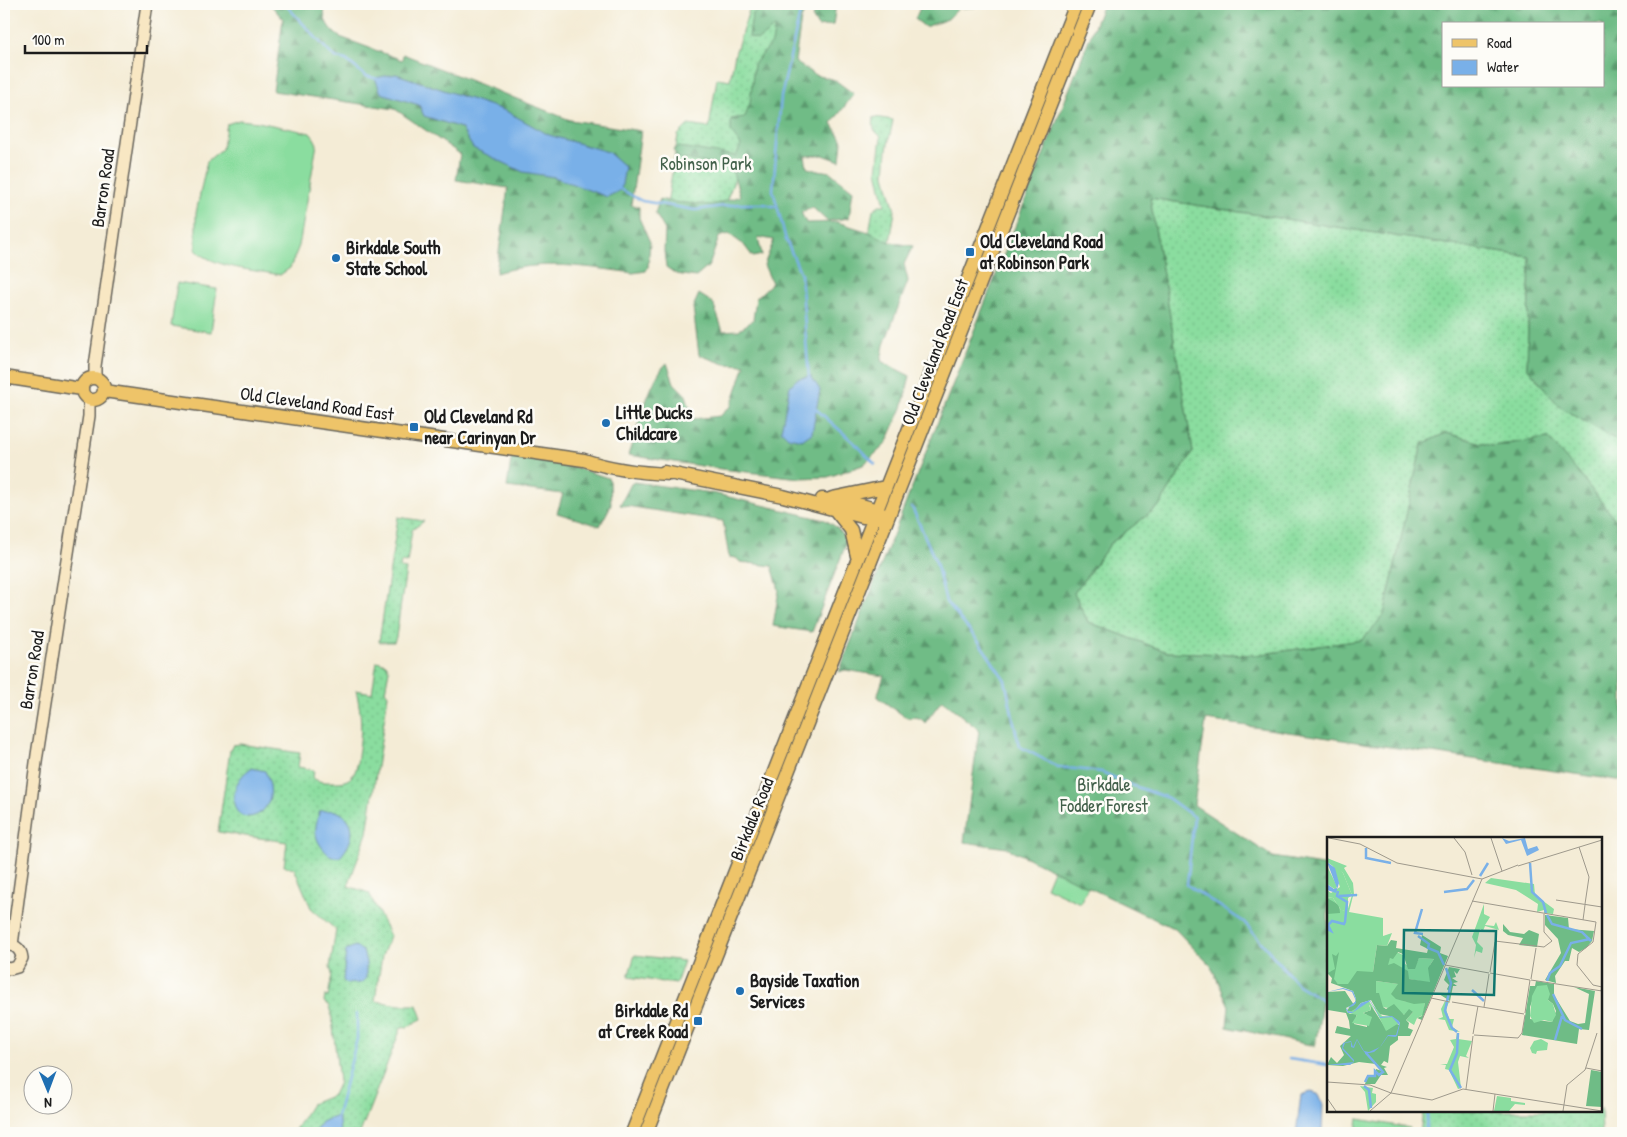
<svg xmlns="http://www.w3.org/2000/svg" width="1627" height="1137" font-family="'Patrick Hand',sans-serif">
	<defs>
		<pattern id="grass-dots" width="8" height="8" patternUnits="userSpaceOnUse" patternTransform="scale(1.25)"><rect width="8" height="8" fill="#8add9f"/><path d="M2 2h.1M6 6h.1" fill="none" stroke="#76bd88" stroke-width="1.8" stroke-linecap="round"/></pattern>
		<pattern id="forest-firs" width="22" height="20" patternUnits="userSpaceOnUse" patternTransform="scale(1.25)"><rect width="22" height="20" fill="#6fbc86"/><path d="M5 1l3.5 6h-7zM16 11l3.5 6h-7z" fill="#5a986d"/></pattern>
	</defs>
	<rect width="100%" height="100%" fill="#fdfcf7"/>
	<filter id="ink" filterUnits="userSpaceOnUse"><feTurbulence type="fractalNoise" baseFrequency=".02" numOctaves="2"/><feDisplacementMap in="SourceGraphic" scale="10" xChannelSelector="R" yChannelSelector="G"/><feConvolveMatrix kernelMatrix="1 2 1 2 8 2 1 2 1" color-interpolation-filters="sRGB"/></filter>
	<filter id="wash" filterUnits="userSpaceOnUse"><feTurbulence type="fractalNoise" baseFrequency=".0096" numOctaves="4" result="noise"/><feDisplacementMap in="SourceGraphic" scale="20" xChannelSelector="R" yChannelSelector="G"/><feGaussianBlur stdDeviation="1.12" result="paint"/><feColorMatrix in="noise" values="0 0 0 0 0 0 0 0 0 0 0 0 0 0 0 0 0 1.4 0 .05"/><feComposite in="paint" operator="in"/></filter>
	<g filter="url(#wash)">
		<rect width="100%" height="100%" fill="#f4ecd6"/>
		<!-- grass -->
		<path fill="url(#grass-dots)" stroke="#537c5e" d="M 751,4 L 804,4 L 719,219 L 666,211 L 678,135 L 688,125 L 709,128 L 717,78 L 730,80 L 735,54 Z
			M 874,117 L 893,120 L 887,150 L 885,175 L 895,211 L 890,242 L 869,232 L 873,210 L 879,205 L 885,205 L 877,171 L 881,136 C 872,130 873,127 874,117 Z
			M 1150,198 L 1530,257 L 1527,367 L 1560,407 L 1623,444 L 1623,550 L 1615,519 L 1548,438 L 1492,446 L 1446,433 L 1422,444 L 1384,615 L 1362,640 L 1255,655 L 1167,652 L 1088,622 L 1074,593 L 1111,543 L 1159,506 L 1193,452 Z
			M 398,517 L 424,521 L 412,530 L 407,563 L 401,562 L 400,568 L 406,569 L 396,637 L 394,642 L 379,642 Z
			M 377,661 L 386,664 L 389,670 L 385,691 L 388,695 L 367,833 L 348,886 L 369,893 L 390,936 L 382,956 L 375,1001 L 400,1005 L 417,1005 L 422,1019 C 414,1022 410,1028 401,1028 L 360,1133 L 293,1133 L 311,1104 L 333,1095 L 339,1082 L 332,1018 L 329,1006 L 324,1002 L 325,996 L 328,997 L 332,974 L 330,967 L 336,930 L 311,908 L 294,868 L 284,866 L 287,842 L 218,832 L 230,750 L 233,745 L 240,744 L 300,753 L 298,767 L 314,770 L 313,778 C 320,783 327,782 336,782 C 342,782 349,781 353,775 C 357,770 357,762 358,756 C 362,730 362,716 356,690 L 372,693 Z
			M 635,955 L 684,961 L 676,984 L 628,977 Z
			M 1601,1108 L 1602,1133 L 1420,1133 L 1423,1111 L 1601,1111 Z"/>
		<!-- forest -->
		<path fill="url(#forest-firs)" stroke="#466c51" fill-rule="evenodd" d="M 270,4 L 325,4 C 322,19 328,29 340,37 L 402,60 L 403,54 L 570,120 L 641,131 L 631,205 L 639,207 L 639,218 L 650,242 L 648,267 L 646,271 L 633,273 C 587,267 542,259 496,273 L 508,188 L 456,180 L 460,154 L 395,109 L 273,91 L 283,19 Z
			M 764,4 L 809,4 L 801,19 L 795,62 L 815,75 L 835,80 L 854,94 L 832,123 L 842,141 L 840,161 L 823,155 L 805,156 L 807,168 L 830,172 L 853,190 L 849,218 L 827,221 L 813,208 L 801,212 L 806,223 L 837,222 L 869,232 L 890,242 L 913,246 L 904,264 L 908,281 L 884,345 L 881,361 L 910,376 L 902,408 L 886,444 L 863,465 L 828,477 L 800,478 L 721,469 L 628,455 C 636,433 651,376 667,363 L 674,383 L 686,395 L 693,419 L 720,416 L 731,406 L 745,365 L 725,364 L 699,355 L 693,307 L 699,294 L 713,303 L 723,331 L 739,330 L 753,320 L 756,298 L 772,283 L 764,265 L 774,240 L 758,237 L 762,255 L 753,257 L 744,245 L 729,234 L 719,237 L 709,266 L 696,277 L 676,274 L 666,267 L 664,251 L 665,230 L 655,213 L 660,199 L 673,202 L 712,205 L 740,196 L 733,172 L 718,165 L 678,158 L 673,150 L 679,147 L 736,156 L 741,145 L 731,132 L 731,119 L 745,117 L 750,103 L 754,64 L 772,43 L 775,27 L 758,40 L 749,37 L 752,15 Z
			M 817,4 L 836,4 L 833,25 L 818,27 L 812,17 L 819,9 Z
			M 883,4 L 982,4 L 981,7 L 959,8 L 948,19 L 925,27 L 915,19 L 920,8 Z
			M 1103,4 L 1623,4 L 1623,444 L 1560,407 L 1527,367 L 1530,257 L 1150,198 L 1193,452 L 1159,506 L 1111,543 L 1074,593 L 1088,622 L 1167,652 L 1255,655 L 1362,640 L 1384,615 L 1422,444 L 1446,433 L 1492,446 L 1548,438 L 1581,476 L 1615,519 L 1623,550 L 1623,781 L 1206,720 L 1194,805 L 1273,857 L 1328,866 L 1328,968 L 1315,1046 L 1227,1027 L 1229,1006 L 1211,966 L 1175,929 L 1007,848 L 964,842 L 979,730 L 942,700 L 925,723 C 920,716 915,717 907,718 L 877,697 L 884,676 L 845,670 L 839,672 ZM 1443,24 L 1603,24 L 1603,86 L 1443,86 Z
			M 512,453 L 544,457 L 608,478 L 610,481 L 611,505 L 600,526 L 557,513 L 563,494 L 507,487 Z
			M 634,482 L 712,493 L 825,520 C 836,526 843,531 846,544 L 812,632 L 773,626 L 779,590 L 772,566 L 740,562 L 736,558 L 729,557 L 723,521 L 620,505 L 631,484 Z"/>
		<!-- garden -->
		<path fill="#8add9f" stroke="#537c5e" d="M 239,120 L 258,122 L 310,133 L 314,138 L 317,144 L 299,246 L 290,268 L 280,275 C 255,270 214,268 196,250 L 196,213 L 207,161 L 222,149 L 227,124 Z
			M 177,283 L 217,289 L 211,332 L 171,326 Z
			M 1053,870 L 1088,887 L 1080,903 L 1046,887 Z
			M 1358,1119 L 1410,1128 L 1409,1133 L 1356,1133 Z"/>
		<!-- water -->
		<path fill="#79b0e8" stroke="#4a6682" d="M 396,74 L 506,111 L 549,135 L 608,152 L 625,167 L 621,190 L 607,197 L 554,177 L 523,172 L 473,148 L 461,128 L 424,116 L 419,105 L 381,93 L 375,78 Z
			M 811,376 L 820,390 L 812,433 L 802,440 L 788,437 L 781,430 L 790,386 L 797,379 Z
			M 251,768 L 265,771 C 288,816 231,834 234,797 C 235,784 240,776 251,768 Z
			M 320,811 C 324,811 331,810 336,811 C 359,820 354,842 340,857 L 331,857 C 315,842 312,833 320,811 Z
			M 355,946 L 363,951 L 366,962 L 366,978 L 361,983 L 346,984 L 343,980 L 346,950 Z
			M 1310,1092 L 1318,1094 L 1323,1102 L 1322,1133 L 1296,1133 L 1301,1095 Z
			M 337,1116 L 339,1120 L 340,1133 L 314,1133 L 321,1122 Z"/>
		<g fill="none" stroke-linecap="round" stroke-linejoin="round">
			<!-- stream -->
			<path stroke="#79b0e8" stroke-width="2.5" d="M 285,4 L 330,53 L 337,58 L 346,60 L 366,76 L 378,79
				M 802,4 L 781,97 L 773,190 L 786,240 L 801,274 L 809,379
				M 618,188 L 642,201 L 695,210 L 740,204 L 764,204 L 777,207
				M 816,409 L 859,447 L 875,464
				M 912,507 L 936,562 L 946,602 L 979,642 L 1005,680 L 1019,746 L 1058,767 L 1102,772 L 1128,784 L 1168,798 L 1194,817 L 1187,885 L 1244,922 L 1298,985 L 1328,1003
				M 1289,1059 L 1328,1065
				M 337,1116 L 357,1039 L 357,1014
				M 1425,1133 L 1428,1111"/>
		</g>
	</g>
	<g filter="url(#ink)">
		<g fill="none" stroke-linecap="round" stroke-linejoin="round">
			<!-- secondary casing -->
			<g stroke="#68655d" stroke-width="14">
				<path id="secondary" d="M 95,378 L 95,366 L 147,4
					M 12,945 L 37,755 L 89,416 L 89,400
					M 4,946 C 13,943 21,948 22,958 L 17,967 L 10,969 L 4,968"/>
			</g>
			<!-- primary casing -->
			<g stroke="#68655d" stroke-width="15">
				<path id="primary" d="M 4,377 L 81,389
					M82 389a11 11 0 1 1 22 0a11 11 0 1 1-22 0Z
					M 104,391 L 584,460 C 611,469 642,473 670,474
					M 664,472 L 783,496 L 863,517 L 881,518
					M 832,498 L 885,487
					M 822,499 C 840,502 868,503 882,514
					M 835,510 L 851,530 L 857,556
					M 632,1133 L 1076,4
					M 646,1133 L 1090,4"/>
			</g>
			<!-- secondary -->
			<use href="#secondary" stroke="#f8e7c3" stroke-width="11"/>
			<!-- primary -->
			<use href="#primary" stroke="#eec469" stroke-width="12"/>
		</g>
	</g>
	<!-- markers -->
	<g fill="#1f6fb2" stroke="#fdfcf7" stroke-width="2">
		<rect x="965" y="247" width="10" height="10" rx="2.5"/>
		<circle cx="336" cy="258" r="5"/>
		<circle cx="606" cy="423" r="5"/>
		<rect x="409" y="422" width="10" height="10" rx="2.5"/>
		<circle cx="740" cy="991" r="5"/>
		<rect x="693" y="1016" width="10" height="10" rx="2.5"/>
	</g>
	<g text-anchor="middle" stroke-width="5" stroke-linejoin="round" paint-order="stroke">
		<!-- park labels -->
		<g font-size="18" fill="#42604a" stroke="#fdfcf7">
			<text x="706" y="170">Robinson Park</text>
			<text x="1104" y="791">Birkdale<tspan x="1104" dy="21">Fodder Forest</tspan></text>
		</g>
		<!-- street labels -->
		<g font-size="18" fill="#1c1c1c" stroke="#fdfcf7">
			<text transform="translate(103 188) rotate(-82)" y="6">Barron Road</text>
			<text transform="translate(935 352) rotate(-69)" y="6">Old Cleveland Road East</text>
			<text transform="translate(317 404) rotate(8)" y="6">Old Cleveland Road East</text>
			<text transform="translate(32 670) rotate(-81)" y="6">Barron Road</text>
			<text transform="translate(752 819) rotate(-68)" y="6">Birkdale Road</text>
		</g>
		<!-- poi labels -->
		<g font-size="18" font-weight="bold" fill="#1c1c1c" stroke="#fdfcf7" text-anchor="start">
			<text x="980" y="248">Old Cleveland Road<tspan x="980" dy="21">at Robinson Park</tspan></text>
			<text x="346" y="254">Birkdale South<tspan x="346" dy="21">State School</tspan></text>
			<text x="616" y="419">Little Ducks<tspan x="616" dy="21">Childcare</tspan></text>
			<text x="424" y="423">Old Cleveland Rd<tspan x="424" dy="21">near Carinyan Dr</tspan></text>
			<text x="750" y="987">Bayside Taxation<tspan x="750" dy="21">Services</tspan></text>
			<text x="688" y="1017" text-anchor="end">Birkdale Rd<tspan x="688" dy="21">at Creek Road</tspan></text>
		</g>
	</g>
	<!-- overview -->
	<g transform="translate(1327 837)">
		<rect width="275" height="275" fill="#f4ecd6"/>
		<path d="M 0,21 L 20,29 L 17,31 L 26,46 L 27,57 L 32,58 L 26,59 L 22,75 L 56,81 L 56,99 L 65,96 L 60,109 L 50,108 L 46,135 L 21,148 L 11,147 L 0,136 L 0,60 L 6,61 L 13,72 L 20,75 L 25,58 L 16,36 L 0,25 ZM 164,41 L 207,47 L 208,58 L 227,72 L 226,77 L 217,76 L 217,73 L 210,75 L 211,67 L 189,53 L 158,46 ZM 157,67 L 157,77 L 163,80 L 158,88 L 167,89 L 169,85 L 172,93 L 158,89 L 156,94 L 153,92 L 150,105 L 156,111 L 155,116 L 149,114 L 147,121 L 149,108 L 145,100 ZM 70,115 L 76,118 L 78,127 L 87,132 L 92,121 L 107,122 L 103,128 L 103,146 L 82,142 L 60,128 L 63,120 ZM 49,144 L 72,147 L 76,164 L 98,166 L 96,178 L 90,181 L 87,188 L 79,183 L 86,175 L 77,178 L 68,172 L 55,170 L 49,156 ZM 118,164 L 122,165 L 119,172 L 122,182 L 127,182 L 125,190 L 133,195 L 122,193 L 118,183 L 111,182 L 116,180 L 114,172 ZM 130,196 L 131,202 L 145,204 L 139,219 L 142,221 L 133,219 L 131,225 L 134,251 L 131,252 L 122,233 L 118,232 L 119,228 L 113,227 L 120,227 L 127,210 L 123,203 L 129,202 ZM 214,202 L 221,206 L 220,213 L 210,214 L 209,217 L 205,216 L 203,211 L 207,204 ZM 33,249 L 46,251 L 45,256 L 49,257 L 49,265 L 41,274 L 38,255 ZM 170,259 L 184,261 L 184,264 L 198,266 L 198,268 L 188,267 L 182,274 L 167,274 Z" fill="#8add9f"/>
		<path d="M 0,61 L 12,68 L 13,76 L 0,77 ZM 218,78 L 241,81 L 242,92 L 267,94 L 265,104 L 259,111 L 252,115 L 245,111 L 242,124 L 238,124 L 228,139 L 229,146 L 218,143 L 234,116 L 231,102 L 218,88 ZM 176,87 L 183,95 L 197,97 L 202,93 L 212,97 L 210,110 L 192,108 L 196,101 L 181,98 L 176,94 ZM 95,98 L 114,110 L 113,116 L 121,119 L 95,183 L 90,181 L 95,179 L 98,166 L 87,167 L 69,162 L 64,157 L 71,147 L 49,144 L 49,156 L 52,156 L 56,170 L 59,172 L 67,167 L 77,178 L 82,172 L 86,175 L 79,183 L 82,186 L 81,191 L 86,193 L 83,199 L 71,199 L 71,203 L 63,209 L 61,226 L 57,224 L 54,228 L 60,230 L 57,231 L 61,238 L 54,238 L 48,247 L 38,247 L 41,239 L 48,239 L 49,232 L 55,234 L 49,227 L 32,225 L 16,229 L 0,228 L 4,220 L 10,226 L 17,218 L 13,209 L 24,199 L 8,196 L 10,189 L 23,192 L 22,184 L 19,176 L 1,173 L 0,178 L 0,155 L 18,154 L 27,168 L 29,162 L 26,154 L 4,146 L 5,141 L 1,136 L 8,132 L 5,117 L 9,119 L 12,115 L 7,142 L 11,147 L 21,147 L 30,134 L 46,135 L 50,108 L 60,109 L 64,103 L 70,104 L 69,111 L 100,116 L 101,112 L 93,108 ZM 71,115 L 76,117 L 81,132 L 88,132 L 92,121 L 107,122 L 101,131 L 103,145 L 82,142 L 81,134 L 67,126 L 61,128 L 63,121 L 66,122 ZM 44,163 L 52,177 L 62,179 L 73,186 L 72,188 L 68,186 L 60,193 L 43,167 L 44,173 L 36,176 L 40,178 L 40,190 L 27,187 L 30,177 L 23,177 L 20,175 L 19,171 L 23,169 L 20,174 L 26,175 L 34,166 ZM 122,130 L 133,132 L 130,137 L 127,134 L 129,140 L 125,141 L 131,145 L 126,146 L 130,149 L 126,149 L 123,164 L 112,157 L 123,156 L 120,152 L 122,148 L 117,143 ZM 209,144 L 227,147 L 227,158 L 243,184 L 251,187 L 258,186 L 262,157 L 247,150 L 268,154 L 262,193 L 252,192 L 250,207 L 195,198 L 203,149 L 208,149 ZM 209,153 L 221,157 L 221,163 L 226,167 L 229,174 L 225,185 L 203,182 L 203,170 ZM 264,233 L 275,235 L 275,270 L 259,269 Z" fill="#6fbc86" fill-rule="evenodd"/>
		<path d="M 5,26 L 16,36 L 25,58 L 21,61 L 21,75 L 14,73 L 6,61 L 0,60 L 0,53 L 4,56 L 13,50 ZM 0,29 L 10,49 L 9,53 L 0,47 ZM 42,164 L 47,172 L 42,168 L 44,173 L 36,176 L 45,180 L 42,189 L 25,186 L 30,178 L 21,176 ZM 46,168 L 55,179 L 66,180 L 72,186 L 59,194 Z" fill="#8add9f"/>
		<path d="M 220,148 L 223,157 L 221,163 L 226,167 L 229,178 L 225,185 L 217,183 L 207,186 L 203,179 L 205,159 L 210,149 Z" fill="#8add9f"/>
		<path d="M 175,1 L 182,4 L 198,1 L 201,12 L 210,9 L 212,13 L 200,19 L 194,3 L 179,7 ZM 0,25 L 8,31 L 12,46 L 9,56 L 0,53 L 0,47 L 7,52 L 10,51 ZM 16,151 L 26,154 L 29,162 L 29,166 L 26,169 L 20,171 L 21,174 L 26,175 L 34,166 L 43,163 L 53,180 L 65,179 L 72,184 L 73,187 L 70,199 L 68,200 L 61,199 L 54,209 L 47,215 L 38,217 L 38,216 L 35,212 L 30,203 L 27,211 L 24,210 L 24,205 L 18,206 L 16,211 L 27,223 L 27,225 L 23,228 L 0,228 L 27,225 L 15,212 L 16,206 L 24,204 L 26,210 L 30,202 L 37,214 L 42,215 L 53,210 L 61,198 L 69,198 L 72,188 L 65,180 L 53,181 L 43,164 L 25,176 L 21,176 L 19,172 L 29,164 L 25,155 L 16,152 L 0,155 Z" fill="#79b0e8"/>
		<path fill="none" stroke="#79b0e8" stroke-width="2.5" d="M 39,11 L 39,21 L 64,26M 203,26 L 205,55 L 216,65 L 219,76M 153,39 L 161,26M 117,55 L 140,52 L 147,43M 12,59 L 30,58M 95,72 L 88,96 L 96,97M 220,78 L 225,87 L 255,95 L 264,104M 0,92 L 4,94 L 1,88 L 5,84 L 17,87 L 18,85 L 20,65 L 10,59 L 11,54M 91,99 L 102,107 L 101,111 L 111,115 L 117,128M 119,131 L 124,146 L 118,174 L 125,191 L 130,195M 220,144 L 223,136 L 233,129 L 244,106 L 263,102M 145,153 L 157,164M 226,157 L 238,183 L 255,192M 131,196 L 130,216 L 123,233 L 134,251M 228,203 L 235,179M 38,245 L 41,239 L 48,239 L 48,234 L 52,238 L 56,235 L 39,216M 37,249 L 42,253 L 44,271"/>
		<path fill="none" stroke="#9e998c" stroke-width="1" d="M 2,1 L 33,7 L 70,26 L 155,42M 127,1 L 138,15 L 145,38M 164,1 L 175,34M 252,10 L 262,40 L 258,67M 191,29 L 275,3M 229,63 L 275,70M 145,64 L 269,85 L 266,105M 256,83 L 258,68M 168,104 L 217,110 L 225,104 L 217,95 L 217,77M 266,105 L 251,117 L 250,128 L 266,148 L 275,150 L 274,154M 118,128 L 162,136M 163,135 L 168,105M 163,136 L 203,143M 204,142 L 209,111M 204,143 L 275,154M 104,161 L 123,165M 125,165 L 197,177M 157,170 L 162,137M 198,176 L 203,143M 146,197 L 151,169M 147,198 L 191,201 L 195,196 L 198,178M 259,231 L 275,234M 0,245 L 43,248 L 64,256 L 155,42 L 191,28M 139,252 L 146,199M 0,261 L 9,274M 43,274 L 64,256 L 105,263 L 136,252 L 275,274M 166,274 L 168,257M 236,274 L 240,248 L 258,233 L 270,196"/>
		<path fill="#0f766e" fill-opacity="0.15" stroke="#0f766e" stroke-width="2.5" d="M 77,93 L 169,94 L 167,158 L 76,156 Z"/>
		<rect width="275" height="275" fill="none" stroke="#1c1c1c" stroke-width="2.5"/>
	</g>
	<!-- margin -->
	<rect width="1627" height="1137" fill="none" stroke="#fdfcf7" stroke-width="20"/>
	<!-- legend -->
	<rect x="1442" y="22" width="162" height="65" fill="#fdfcf7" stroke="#a3a29f"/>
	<rect x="1452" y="39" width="25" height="8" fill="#eec469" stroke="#a3a29f"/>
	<text x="1487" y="48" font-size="15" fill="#1c1c1c">Road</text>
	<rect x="1452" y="60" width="25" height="15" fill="#79b0e8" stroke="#a3a29f"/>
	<text x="1487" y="72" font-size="15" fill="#1c1c1c">Water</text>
	<!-- north arrow -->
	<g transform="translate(48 1090) rotate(179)"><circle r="24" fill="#fdfcf7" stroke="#a3a29f"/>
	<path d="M0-4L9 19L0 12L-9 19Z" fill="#1f6fb2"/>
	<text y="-8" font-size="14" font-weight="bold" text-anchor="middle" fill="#1c1c1c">N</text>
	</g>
	<!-- scale -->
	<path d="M25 45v8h122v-8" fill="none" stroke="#1c1c1c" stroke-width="2.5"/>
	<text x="32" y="45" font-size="15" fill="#1c1c1c" stroke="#fdfcf7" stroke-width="4" paint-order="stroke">100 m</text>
</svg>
